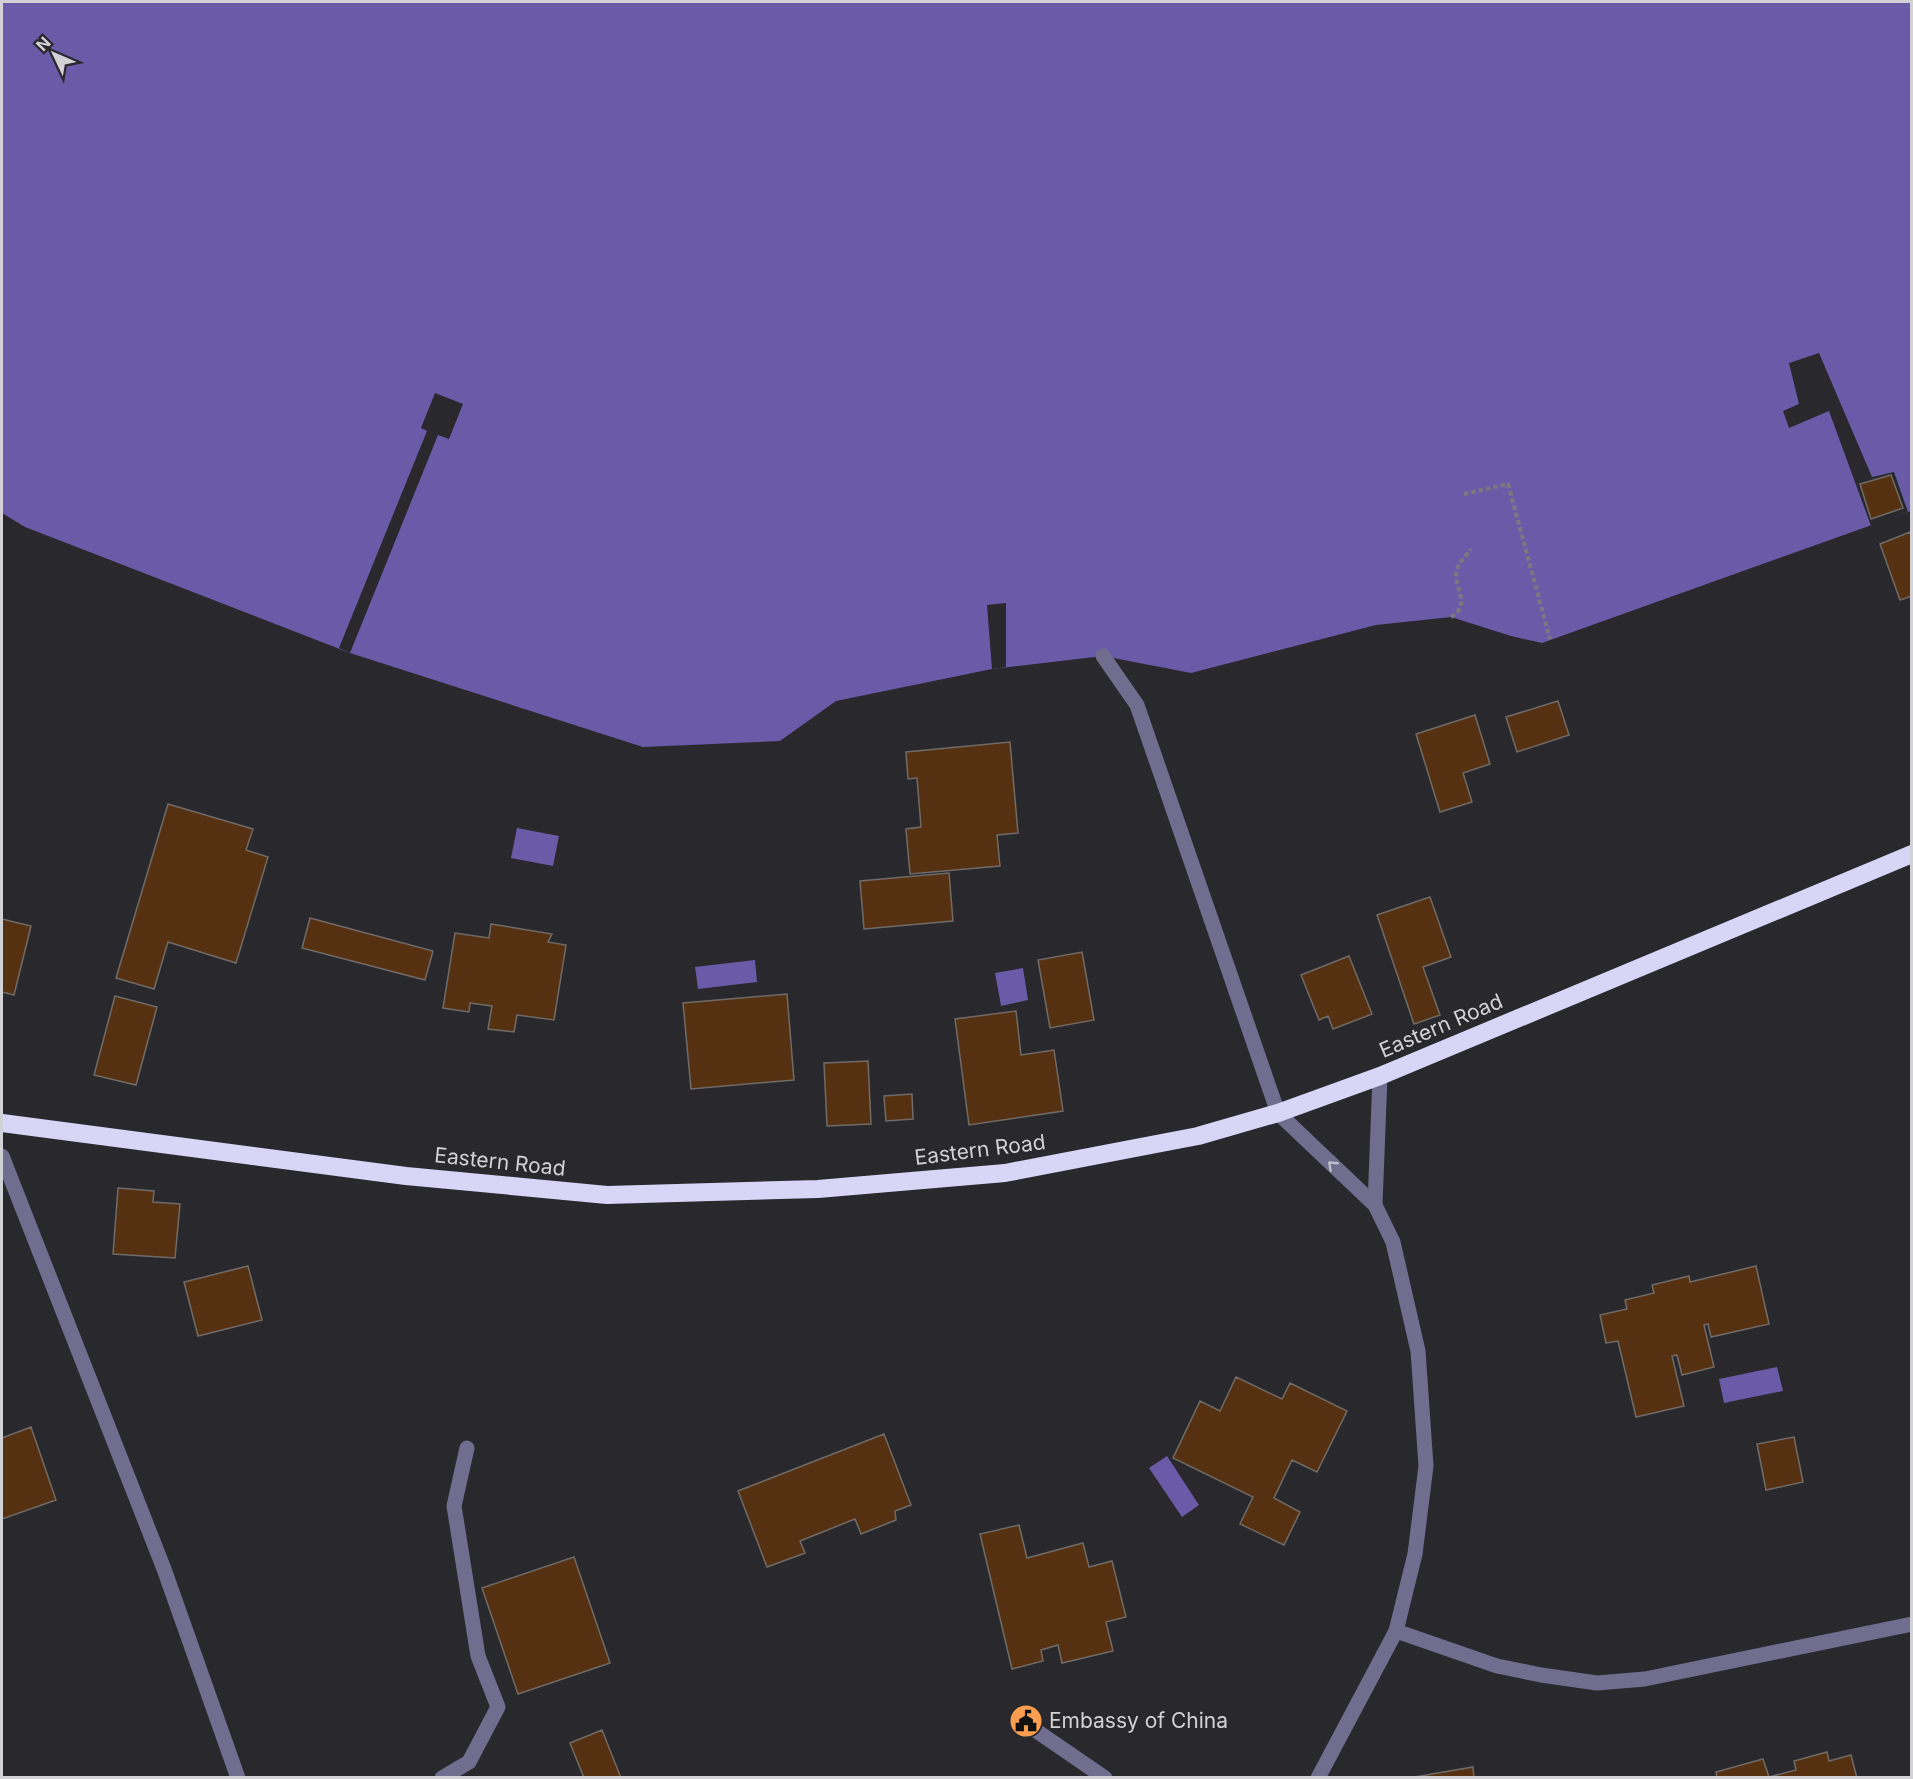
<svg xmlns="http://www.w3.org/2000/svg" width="1913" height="1779" font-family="Inter,sans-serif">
	<rect width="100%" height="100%" fill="#28282d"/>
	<!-- water -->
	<path fill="#695ba7" d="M 2,2 L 1911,2 L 1911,511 L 1542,643 L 1511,636 L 1451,617 L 1376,625 L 1191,673 L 1103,656 L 992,669 L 836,701 L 780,741 L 643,747 L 350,653 L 25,527 L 2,513 Z
		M 517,828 L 559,836 L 553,866 L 511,858 Z
		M 755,960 L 757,982 L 698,989 L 695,967 Z
		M 1023,968 L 1028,1000 L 1001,1006 L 995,973 Z
		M 1777,1367 L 1783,1391 L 1724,1403 L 1719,1379 Z
		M 1167,1456 L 1199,1505 L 1182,1517 L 1149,1468 Z"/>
	<!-- pier -->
	<path fill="#28282d" d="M 1819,353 L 1872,477 L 1894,472 L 1908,512 L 1871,526 L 1829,411 L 1789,428 L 1783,411 L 1799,404 L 1789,363 Z
		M 435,393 L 463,404 L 449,439 L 438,435 L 350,653 L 339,648 L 427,431 L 421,428 Z
		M 1006,603 L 1006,667 L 992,669 L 987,605 Z"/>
	<!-- building -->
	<path fill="#563111" stroke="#706b67" stroke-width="1.5" d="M 1891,475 L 1903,508 L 1871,519 L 1860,484 Z
		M 1910,532 L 1912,538 L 1912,596 L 1900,600 L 1880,544 Z
		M 1558,701 L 1569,735 L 1517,752 L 1506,717 Z
		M 1475,715 L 1490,764 L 1463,773 L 1472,802 L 1440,812 L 1416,734 Z
		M 1010,742 L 1018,833 L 997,835 L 1000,866 L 910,874 L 906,829 L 921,827 L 917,778 L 908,779 L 906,752 Z
		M 168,804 L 253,829 L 246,850 L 268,857 L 236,963 L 168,942 L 154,989 L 116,978 Z
		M 949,873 L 953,921 L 864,929 L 860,881 Z
		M 1430,897 L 1451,957 L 1423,967 L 1440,1015 L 1414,1024 L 1377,915 Z
		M 310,918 L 433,951 L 425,980 L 302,948 Z
		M 2,919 L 31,926 L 14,995 L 2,992 Z
		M 491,924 L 552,934 L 548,942 L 566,945 L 554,1020 L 517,1015 L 514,1032 L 488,1029 L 492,1006 L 470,1003 L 469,1012 L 443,1008 L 455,933 L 489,938 Z
		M 1082,952 L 1094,1020 L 1050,1028 L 1038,960 Z
		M 1349,956 L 1372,1014 L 1333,1029 L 1328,1016 L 1319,1020 L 1301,975 Z
		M 787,994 L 794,1080 L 691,1089 L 683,1003 Z
		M 115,996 L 157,1007 L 136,1085 L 94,1075 Z
		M 1016,1011 L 1021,1055 L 1054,1050 L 1063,1111 L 969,1125 L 955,1019 Z
		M 868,1061 L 871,1124 L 827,1126 L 824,1063 Z
		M 912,1094 L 913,1119 L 886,1121 L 884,1096 Z
		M 118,1188 L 154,1191 L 153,1202 L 180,1204 L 175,1258 L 113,1254 Z
		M 248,1266 L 262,1320 L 198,1336 L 184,1282 Z
		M 1756,1266 L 1769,1324 L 1711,1337 L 1708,1324 L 1704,1325 L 1714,1367 L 1682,1375 L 1677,1355 L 1672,1356 L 1684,1406 L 1636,1417 L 1618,1341 L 1606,1343 L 1600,1315 L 1627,1309 L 1625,1300 L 1654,1293 L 1652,1285 L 1689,1276 L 1690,1282 Z
		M 1236,1377 L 1282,1399 L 1290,1383 L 1347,1411 L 1317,1472 L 1292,1460 L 1274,1498 L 1300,1512 L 1284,1545 L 1240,1524 L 1253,1497 L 1173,1458 L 1200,1401 L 1220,1411 Z
		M 31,1427 L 56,1500 L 2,1519 L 2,1438 Z
		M 884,1434 L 911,1505 L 895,1511 L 896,1520 L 861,1534 L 855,1519 L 800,1541 L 805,1553 L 767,1567 L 738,1491 Z
		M 1794,1437 L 1803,1482 L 1766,1490 L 1757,1444 Z
		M 1019,1525 L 1027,1558 L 1083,1543 L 1089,1567 L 1112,1561 L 1126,1617 L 1106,1622 L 1113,1651 L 1062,1663 L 1058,1645 L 1041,1650 L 1043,1661 L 1012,1669 L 980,1534 Z
		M 574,1557 L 610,1663 L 518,1694 L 482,1588 Z
		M 602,1730 L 621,1778 L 584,1778 L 570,1743 Z
		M 1827,1752 L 1829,1761 L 1851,1755 L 1857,1778 L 1717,1778 L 1716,1772 L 1763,1759 L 1769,1777 L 1796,1770 L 1794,1761 Z
		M 1473,1767 L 1474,1778 L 1409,1778 Z"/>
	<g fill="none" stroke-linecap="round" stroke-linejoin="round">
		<!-- path -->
		<path stroke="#7a7a7e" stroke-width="4" stroke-dasharray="4.5 3" stroke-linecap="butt" d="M 1464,494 L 1508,484 L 1550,639
			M 1451,617 C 1473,603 1452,589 1457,569 C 1459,562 1467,555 1471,549"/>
		<!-- minor -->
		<path stroke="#716d8f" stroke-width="15" d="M 1103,656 L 1137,705 L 1278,1113 L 1375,1205 L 1393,1242 L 1418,1351 L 1426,1466 L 1415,1554 L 1396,1631 L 1318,1778
			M 2,1156 L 164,1569 L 238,1778
			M 1375,1205 L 1380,1076
			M 1396,1631 L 1497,1666 L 1541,1675 L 1597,1683 L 1645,1679 L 1912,1624
			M 1019,1719 L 1105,1778
			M 442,1778 L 469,1762 L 498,1707 L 478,1656 L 454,1506 L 467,1448"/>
		<!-- highway -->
		<path stroke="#d8d5f7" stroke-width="18" d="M 2,1123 L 406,1176 L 607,1195 L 818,1189 L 1005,1173 L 1198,1136 L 1278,1113 L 1380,1076 L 1912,854"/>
	</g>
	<!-- one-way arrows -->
	<defs><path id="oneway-chevron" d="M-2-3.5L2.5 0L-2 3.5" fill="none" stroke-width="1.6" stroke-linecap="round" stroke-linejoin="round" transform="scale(1.5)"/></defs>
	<use stroke="#bfbdc7" href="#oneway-chevron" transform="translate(1332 1165) rotate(-137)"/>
	<!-- icons -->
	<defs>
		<g id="civic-disc" transform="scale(1.725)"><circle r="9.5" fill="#fb9e50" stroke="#28282d"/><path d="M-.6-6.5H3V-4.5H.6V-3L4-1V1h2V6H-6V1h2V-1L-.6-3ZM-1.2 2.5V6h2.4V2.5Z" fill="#111"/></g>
	</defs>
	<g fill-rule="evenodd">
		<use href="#civic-disc" x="1026" y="1721"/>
	</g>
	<g text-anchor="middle" stroke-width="4.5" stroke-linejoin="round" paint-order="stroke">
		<!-- street labels -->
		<g font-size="21" fill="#d2d1d5" stroke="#28282d">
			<text transform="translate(1441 1026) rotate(-23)" y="7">Eastern Road</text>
			<text transform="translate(980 1150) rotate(-7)" y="7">Eastern Road</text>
			<text transform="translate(500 1162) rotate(6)" y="7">Eastern Road</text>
		</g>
		<!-- poi labels -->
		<g font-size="21" fill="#d2d1d5" stroke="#28282d" text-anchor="start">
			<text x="1049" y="1728">Embassy of China</text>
		</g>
	</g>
	<!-- border -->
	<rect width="1913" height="1779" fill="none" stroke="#d2d1d5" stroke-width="6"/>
	<!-- north arrow -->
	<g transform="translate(54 54) rotate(314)" stroke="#28282d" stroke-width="4.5" paint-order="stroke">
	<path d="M0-4.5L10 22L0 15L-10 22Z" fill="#d2d1d5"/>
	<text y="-9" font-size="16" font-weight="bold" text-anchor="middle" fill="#d2d1d5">N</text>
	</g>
</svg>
